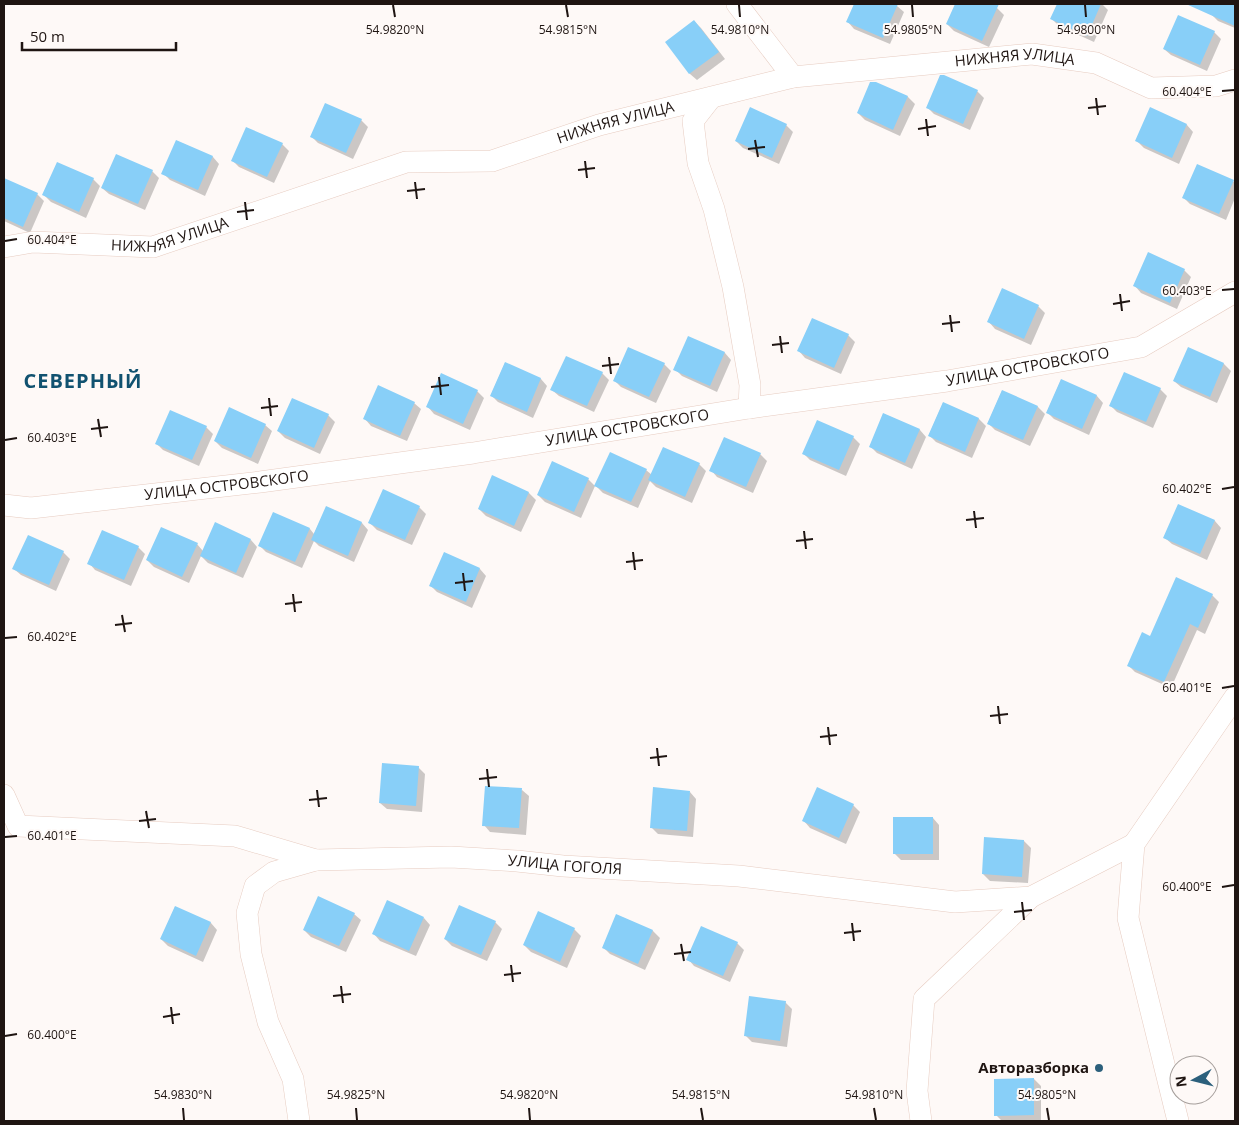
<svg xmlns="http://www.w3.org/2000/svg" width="1239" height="1125" font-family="'Open Sans',sans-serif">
	<rect width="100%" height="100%" fill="#fef9f7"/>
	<!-- shadow -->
	<path fill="#0003" d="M 856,4 L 893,4 L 897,6 L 904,12 L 890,44 L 854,29 L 848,22 Z
		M 956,4 L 988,4 L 997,8 L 1004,15 L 989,47 L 954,31 L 947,24 Z
		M 1059,4 L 1102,4 L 1108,10 L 1094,42 L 1059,26 L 1052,19 Z
		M 1216,4 L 1235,4 L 1235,28 L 1218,21 L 1211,14 Z
		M 694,21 L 701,28 L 725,59 L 697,80 L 690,74 L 667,42 Z
		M 1214,32 L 1221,39 L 1207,71 L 1171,55 L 1164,49 Z
		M 876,83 L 908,97 L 915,104 L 900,136 L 865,120 L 858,113 Z
		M 977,91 L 984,98 L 970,130 L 934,114 L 927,107 Z
		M 1151,109 L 1187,125 L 1193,132 L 1179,164 L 1144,148 L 1137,141 Z
		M 361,120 L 368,127 L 353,159 L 318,143 L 311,136 Z
		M 786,125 L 793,132 L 779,164 L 743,148 L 736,141 Z
		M 177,141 L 213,157 L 219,164 L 205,196 L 170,180 L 163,173 Z
		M 282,144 L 289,151 L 274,183 L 239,167 L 232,160 Z
		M 152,171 L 159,178 L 145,210 L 109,194 L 102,188 Z
		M 4,179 L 37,194 L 44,201 L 30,233 L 4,221 Z
		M 93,179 L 100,186 L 86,218 L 51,202 L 44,195 Z
		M 1233,181 L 1235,183 L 1235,198 L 1226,220 L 1190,204 L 1183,197 Z
		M 1184,270 L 1191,277 L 1177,309 L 1141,293 L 1135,286 Z
		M 1038,306 L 1045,313 L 1031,345 L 995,329 L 989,322 Z
		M 848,335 L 855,342 L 841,374 L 805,358 L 799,351 Z
		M 689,338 L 725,353 L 731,360 L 717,392 L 682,376 L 675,369 Z
		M 1188,349 L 1224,364 L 1231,371 L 1217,403 L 1181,387 L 1174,381 Z
		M 505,363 L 541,379 L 547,386 L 533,418 L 498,402 L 491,395 Z
		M 664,364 L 671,371 L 656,403 L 621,387 L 614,380 Z
		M 602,373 L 609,380 L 594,412 L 559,396 L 552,390 Z
		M 1061,380 L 1097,396 L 1103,403 L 1089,435 L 1054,419 L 1047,412 Z
		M 1160,389 L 1167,396 L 1153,428 L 1117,412 L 1110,405 Z
		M 477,391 L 484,398 L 470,430 L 434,414 L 428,407 Z
		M 1002,391 L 1038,407 L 1045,414 L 1030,446 L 995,430 L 988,423 Z
		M 414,403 L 421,409 L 407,441 L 371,426 L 365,419 Z
		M 943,403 L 979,419 L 986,426 L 972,458 L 936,442 L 929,435 Z
		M 884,414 L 920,430 L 926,437 L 912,469 L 877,453 L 870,446 Z
		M 328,415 L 335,422 L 320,454 L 285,438 L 278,431 Z
		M 265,425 L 272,431 L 258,464 L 222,448 L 215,441 Z
		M 206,427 L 213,434 L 199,466 L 163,450 L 156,443 Z
		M 853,437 L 860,444 L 846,476 L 810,460 L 803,453 Z
		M 760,454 L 767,461 L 753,493 L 717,477 L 711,470 Z
		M 699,464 L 706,471 L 692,503 L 656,487 L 650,481 L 638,508 L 603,493 L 596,486 L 646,470 L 652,475 Z
		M 493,477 L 529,493 L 536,500 L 521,532 L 486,516 L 479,509 Z
		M 588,479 L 595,486 L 581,518 L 545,502 L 538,495 Z
		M 1179,506 L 1215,521 L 1221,528 L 1207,560 L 1172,544 L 1165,538 Z
		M 419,507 L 426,514 L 412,545 L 377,530 L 370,523 Z
		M 326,508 L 362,523 L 368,530 L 354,562 L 319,546 L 314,541 L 302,568 L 266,552 L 260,546 L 274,514 L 310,529 L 314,534 Z
		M 28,537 L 63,552 L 70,559 L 56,591 L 21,575 L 14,569 Z
		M 251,540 L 257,547 L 243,578 L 208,563 L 201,556 L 189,583 L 154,567 L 147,560 L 197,544 L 203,551 Z
		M 138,547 L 145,554 L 131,586 L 95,570 L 89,563 Z
		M 444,554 L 480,569 L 486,576 L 472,608 L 437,592 L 430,585 Z
		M 1212,595 L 1219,602 L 1205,634 L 1197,630 L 1171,688 L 1135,672 L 1129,666 L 1151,637 Z
		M 418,767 L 425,774 L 422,812 L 387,809 L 380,803 Z
		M 522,790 L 529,796 L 526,835 L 490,832 L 484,825 Z
		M 690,792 L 696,799 L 693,837 L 658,834 L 651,827 Z
		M 853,805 L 860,812 L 846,844 L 810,828 L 804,821 Z
		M 933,818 L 939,825 L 939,860 L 901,860 L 894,853 Z
		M 1024,841 L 1031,848 L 1028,883 L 990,881 L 983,874 Z
		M 175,907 L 211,923 L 217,930 L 203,962 L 168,946 L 161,939 Z
		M 354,914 L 361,920 L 346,952 L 311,937 L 304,930 Z
		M 617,915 L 653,931 L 660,938 L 645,970 L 610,954 L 603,947 Z
		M 424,918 L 430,925 L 416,956 L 380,941 L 374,934 Z
		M 495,922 L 502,929 L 487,961 L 452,946 L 445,939 Z
		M 574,929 L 581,936 L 567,968 L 531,952 L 524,945 Z
		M 737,943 L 744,950 L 730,982 L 694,966 L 688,959 Z
		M 785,1002 L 792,1009 L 787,1047 L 752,1042 L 745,1035 Z
		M 1034,1079 L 1041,1086 L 1041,1121 L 1002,1121 L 996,1115 Z"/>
	<!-- building -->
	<path fill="#88cff8" d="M 854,4 L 898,4 L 883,38 L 846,22 Z
		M 955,4 L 999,4 L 982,41 L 946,24 Z
		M 1057,4 L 1101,4 L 1087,36 L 1050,19 Z
		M 1186,4 L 1235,4 L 1235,26 Z
		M 1178,15 L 1215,31 L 1200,65 L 1163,49 Z
		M 694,20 L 719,52 L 689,74 L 665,42 Z
		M 940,75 L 944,75 L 978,90 L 963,124 L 926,108 Z
		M 870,82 L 876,82 L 908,96 L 893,130 L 857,113 Z
		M 325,103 L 362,119 L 346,153 L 310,137 Z
		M 750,107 L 787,124 L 772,158 L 735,141 Z
		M 1150,107 L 1187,124 L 1172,158 L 1135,141 Z
		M 246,127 L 283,143 L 267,177 L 231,161 Z
		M 176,140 L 213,156 L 198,190 L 161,174 Z
		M 116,154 L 153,170 L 138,204 L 101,188 Z
		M 57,162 L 94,178 L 79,212 L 42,195 Z
		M 1197,164 L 1234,180 L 1219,214 L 1182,198 Z
		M 4,178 L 38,193 L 23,227 L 4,218 Z
		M 1148,252 L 1185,269 L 1170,303 L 1133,286 Z
		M 1002,288 L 1039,305 L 1024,339 L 987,322 Z
		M 812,318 L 849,334 L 834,368 L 797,351 Z
		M 688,336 L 725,352 L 710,386 L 673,370 Z
		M 628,347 L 665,363 L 649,397 L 613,381 Z
		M 1188,347 L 1224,363 L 1210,397 L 1173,381 Z
		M 566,356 L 603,372 L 587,406 L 550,390 Z
		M 505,362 L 541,378 L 527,412 L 490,396 Z
		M 1124,372 L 1161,388 L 1146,422 L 1109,406 Z
		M 441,373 L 478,390 L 463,424 L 426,407 Z
		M 1061,379 L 1097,395 L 1082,429 L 1046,413 Z
		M 378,385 L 415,402 L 400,436 L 363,419 Z
		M 1002,390 L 1038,406 L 1023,440 L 987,424 Z
		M 292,398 L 329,414 L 314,448 L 277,431 Z
		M 943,402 L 979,418 L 965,452 L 928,436 Z
		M 229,407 L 266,424 L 251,458 L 214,441 Z
		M 170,410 L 207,426 L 192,460 L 155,444 Z
		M 883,413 L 920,429 L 905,463 L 869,447 Z
		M 817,420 L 854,436 L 839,470 L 802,454 Z
		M 724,437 L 761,453 L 746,487 L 709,471 Z
		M 663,447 L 700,463 L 685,497 L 648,480 Z
		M 610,452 L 647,469 L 631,502 L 594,486 Z
		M 552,461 L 589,478 L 574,512 L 537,495 Z
		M 492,475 L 529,492 L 514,526 L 478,509 Z
		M 383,489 L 420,506 L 405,540 L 368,523 Z
		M 1178,504 L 1215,520 L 1200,554 L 1163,538 Z
		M 326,506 L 362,522 L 348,556 L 311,540 Z
		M 273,512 L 310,528 L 295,562 L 258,546 Z
		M 215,522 L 251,539 L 236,573 L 200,556 Z
		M 161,527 L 198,543 L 182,577 L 146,560 Z
		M 102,530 L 139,546 L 124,580 L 87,564 Z
		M 28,535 L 64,551 L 49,585 L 12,569 Z
		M 444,552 L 480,568 L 466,602 L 429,586 Z
		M 1176,577 L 1213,594 L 1198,628 L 1190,624 L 1164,682 L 1127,666 L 1142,632 L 1150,636 Z
		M 382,763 L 419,766 L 416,806 L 379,803 Z
		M 485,786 L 522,788 L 519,828 L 482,826 Z
		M 653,787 L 690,791 L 687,831 L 650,828 Z
		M 817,787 L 854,804 L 839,838 L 802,821 Z
		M 893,817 L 933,817 L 933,854 L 893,854 Z
		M 984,837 L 1024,840 L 1022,877 L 982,874 Z
		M 318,896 L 355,913 L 339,946 L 303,930 Z
		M 387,900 L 424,917 L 409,951 L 372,934 Z
		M 459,905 L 496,921 L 481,955 L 444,939 Z
		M 175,906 L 211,922 L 196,956 L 160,939 Z
		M 538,911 L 575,928 L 560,962 L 523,945 Z
		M 616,914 L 653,930 L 638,964 L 602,948 Z
		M 701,926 L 738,942 L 723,976 L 686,960 Z
		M 749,996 L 786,1001 L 780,1041 L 744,1036 Z
		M 1034,1078 L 1034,1115 L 994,1116 L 994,1079 Z"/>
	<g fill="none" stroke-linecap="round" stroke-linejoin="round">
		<!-- minor casing -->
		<g stroke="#e7ccc1" stroke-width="22">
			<g id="minor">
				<path d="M 737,4 L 793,77"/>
				<path d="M 711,98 L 693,121 L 698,163 L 714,209 L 733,287 L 750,385 L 749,408"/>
				<path id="s1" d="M 4,247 L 33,242 L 153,247 L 406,162 L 492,161 L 599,125 L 793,77 L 1032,54 L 1096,63 L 1151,88 L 1216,86 L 1235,80"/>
				<path id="s2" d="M 4,505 L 31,508 L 260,482 L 473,453 L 749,408 L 947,381 L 1141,347 L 1235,292"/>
				<path id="s3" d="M 4,795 L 18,826 L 235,836 L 316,860 L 451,857 L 517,861 L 563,866 L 739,876 L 955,902 L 1031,897 L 1134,844"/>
				<path d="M 299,1121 L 293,1079 L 268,1022 L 251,954 L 247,913 L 255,886 L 274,872 L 316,860"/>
				<path d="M 921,1121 L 917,1091 L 924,999 L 1031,897"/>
				<path d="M 1178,1121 L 1128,918 L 1134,844 L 1235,697"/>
			</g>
		</g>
		<!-- minor -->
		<use href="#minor" stroke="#fff" stroke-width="21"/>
	</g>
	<!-- ticks -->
	<path fill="none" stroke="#1f1512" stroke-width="2" d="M 393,5 L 395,17M 566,5 L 568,17M 739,5 L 740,17M 912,5 L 913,17M 1085,5 L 1086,17M 1222,91 L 1234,90M 1096,98 L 1098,115M 1088,108 L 1106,106M 926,119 L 928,136M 918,129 L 936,126M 755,140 L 758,157M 748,149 L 765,147M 585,161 L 587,178M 578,170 L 595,168M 415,182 L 417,199M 407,191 L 425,189M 245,202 L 247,220M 237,212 L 254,210M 5,241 L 17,239M 1222,290 L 1234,289M 1120,294 L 1122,311M 1113,304 L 1130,301M 950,315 L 952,332M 942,324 L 960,322M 780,336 L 782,353M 772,345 L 789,343M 609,357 L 611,374M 602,366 L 619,364M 439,377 L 441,395M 431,387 L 449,385M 269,398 L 271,416M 261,408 L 278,406M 98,419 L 101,437M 91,429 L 108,427M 5,440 L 17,438M 1222,489 L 1234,487M 974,511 L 976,528M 966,520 L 984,518M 804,531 L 806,549M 796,541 L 813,539M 633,552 L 635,570M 626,562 L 643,560M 463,573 L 465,591M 455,583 L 473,581M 293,594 L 295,612M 285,604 L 302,602M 122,615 L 125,632M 115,625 L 132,623M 5,638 L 17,637M 1222,688 L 1234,686M 998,706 L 1000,724M 990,716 L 1008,714M 828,727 L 830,745M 820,737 L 837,735M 657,748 L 659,766M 650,758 L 667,756M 487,769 L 489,787M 479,779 L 497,777M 317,790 L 319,807M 309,800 L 327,798M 146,811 L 149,828M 139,821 L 156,819M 5,837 L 17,836M 1222,887 L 1234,885M 1022,902 L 1024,920M 1014,912 L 1032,910M 852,923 L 854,941M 844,933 L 861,931M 681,944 L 684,961M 674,954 L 691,952M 511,965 L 513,982M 504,975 L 521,973M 341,986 L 343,1003M 333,996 L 351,994M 171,1007 L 173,1024M 163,1017 L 180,1014M 5,1036 L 17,1034M 183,1108 L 184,1120M 356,1108 L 357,1120M 529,1108 L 530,1120M 701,1108 L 703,1120M 874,1108 L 876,1120M 1047,1108 L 1049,1120"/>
	<!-- markers -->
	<circle fill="#2c607c" stroke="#fef9f7" stroke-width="2" cx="1099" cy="1068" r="5"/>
	<g text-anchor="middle" stroke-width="4" stroke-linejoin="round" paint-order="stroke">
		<!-- street labels -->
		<g font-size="15" fill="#1f1512" stroke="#fef9f7">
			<text dy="5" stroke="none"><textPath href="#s1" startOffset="1038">НИЖНЯЯ УЛИЦА</textPath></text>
			<text dy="5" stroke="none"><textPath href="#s1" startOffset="632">НИЖНЯЯ УЛИЦА</textPath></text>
			<text dy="5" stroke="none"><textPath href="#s1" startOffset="168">НИЖНЯЯ УЛИЦА</textPath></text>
			<text dy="5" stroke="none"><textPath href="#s2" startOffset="1034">УЛИЦА ОСТРОВСКОГО</textPath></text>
			<text dy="5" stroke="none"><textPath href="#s2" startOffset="629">УЛИЦА ОСТРОВСКОГО</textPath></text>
			<text dy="5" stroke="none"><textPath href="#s2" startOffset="224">УЛИЦА ОСТРОВСКОГО</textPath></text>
			<text dy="5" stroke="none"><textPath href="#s3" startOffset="585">УЛИЦА ГОГОЛЯ</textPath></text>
		</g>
		<!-- poi labels -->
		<g font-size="15" font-weight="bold" fill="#1f1512" stroke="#fef9f7" text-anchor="end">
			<text x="1089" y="1073">Авторазборка</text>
		</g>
		<!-- district labels -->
		<g font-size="20" font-weight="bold" letter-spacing="1" fill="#115270" stroke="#fef9f7">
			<text x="83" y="388">СЕВЕРНЫЙ</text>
		</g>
	</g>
	<g font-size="12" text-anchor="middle" fill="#1f1512" stroke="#fef9f7" stroke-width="4" stroke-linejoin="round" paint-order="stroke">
		<text x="395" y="34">54.9820°N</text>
		<text x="568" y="34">54.9815°N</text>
		<text x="740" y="34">54.9810°N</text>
		<text x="913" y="34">54.9805°N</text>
		<text x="1086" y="34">54.9800°N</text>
		<text x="1187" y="96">60.404°E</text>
		<text x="52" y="244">60.404°E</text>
		<text x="1187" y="295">60.403°E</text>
		<text x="52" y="442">60.403°E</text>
		<text x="1187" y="493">60.402°E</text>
		<text x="52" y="641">60.402°E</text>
		<text x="1187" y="692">60.401°E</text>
		<text x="52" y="840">60.401°E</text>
		<text x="1187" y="891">60.400°E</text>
		<text x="52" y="1039">60.400°E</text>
		<text x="183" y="1099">54.9830°N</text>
		<text x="356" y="1099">54.9825°N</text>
		<text x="529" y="1099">54.9820°N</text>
		<text x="701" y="1099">54.9815°N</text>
		<text x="874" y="1099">54.9810°N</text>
		<text x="1047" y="1099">54.9805°N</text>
	</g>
	<!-- border -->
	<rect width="1239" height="1125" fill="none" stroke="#1f1512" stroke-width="10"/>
	<!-- north arrow -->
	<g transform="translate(1194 1080) rotate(263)"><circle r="24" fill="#fef9f7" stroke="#a59e9b"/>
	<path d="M0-4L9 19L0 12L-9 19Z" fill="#2c607c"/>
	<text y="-8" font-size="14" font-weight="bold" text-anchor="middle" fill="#1f1512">N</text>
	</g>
	<!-- scale -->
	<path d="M22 42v8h154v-8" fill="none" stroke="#1f1512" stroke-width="2.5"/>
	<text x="30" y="42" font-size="15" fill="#1f1512" stroke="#fef9f7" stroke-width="4" paint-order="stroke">50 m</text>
</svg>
